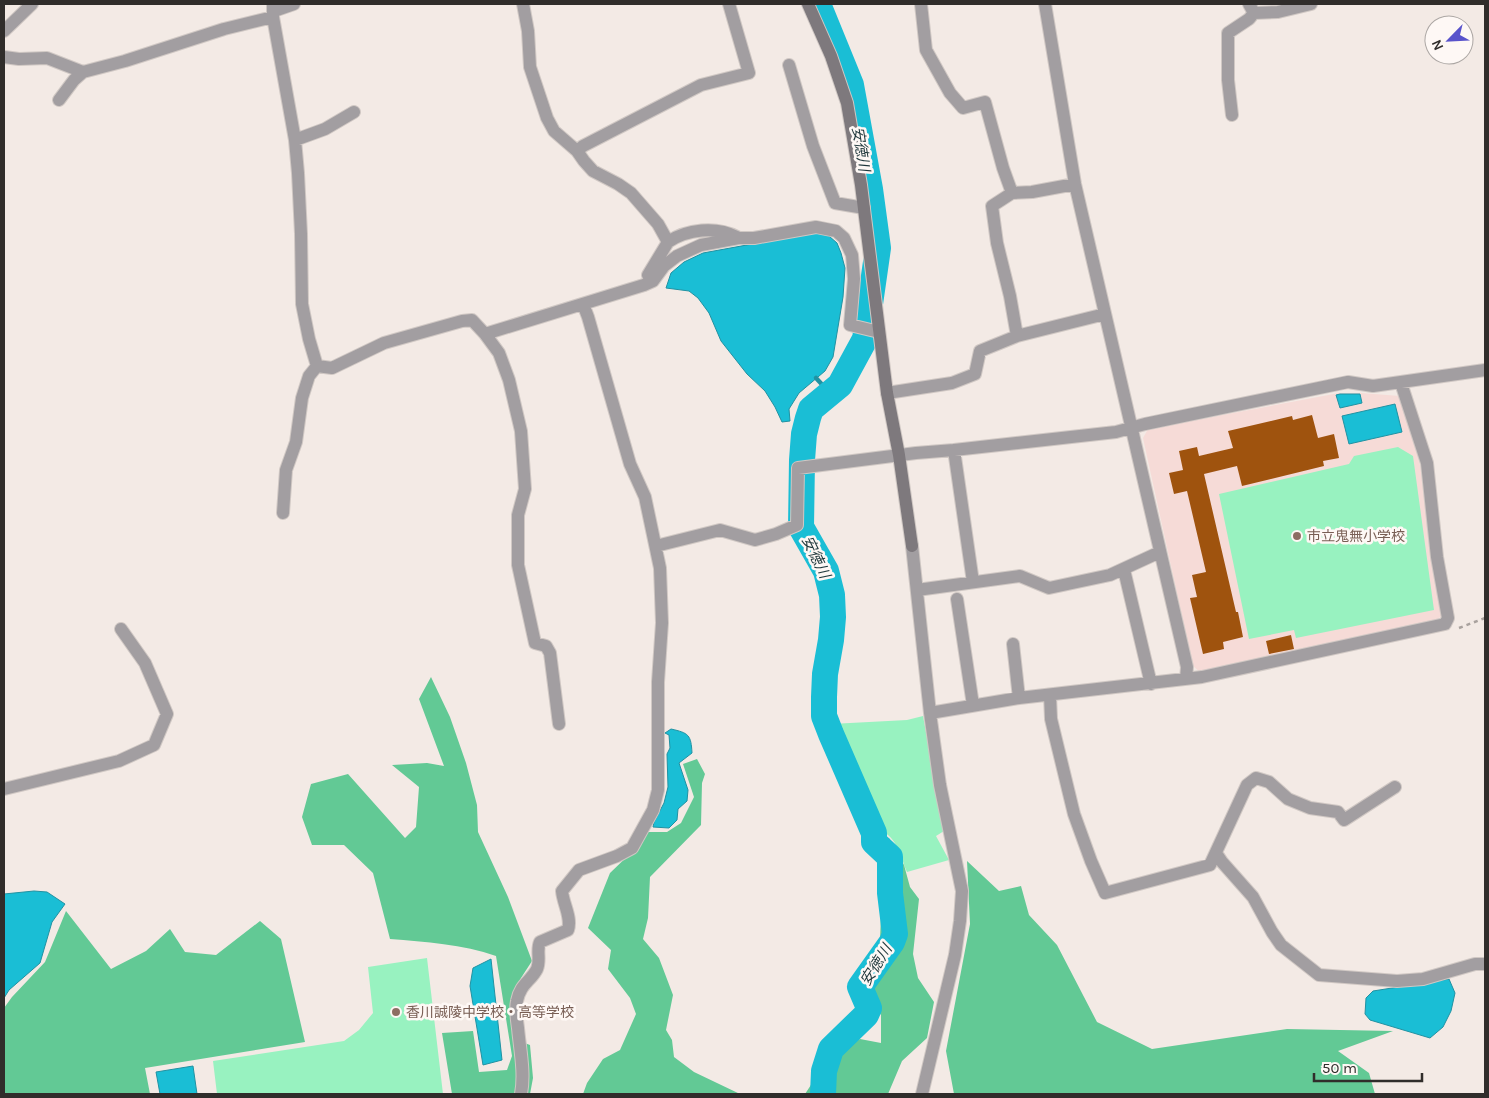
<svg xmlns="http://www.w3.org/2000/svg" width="1489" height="1098" font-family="Karla,'Noto Sans JP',sans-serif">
	<rect width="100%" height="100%" fill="#f3eae5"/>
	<!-- education -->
	<path fill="#f6dbd7" d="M 1339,393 L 1361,393 L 1400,396 L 1420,465 L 1433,566 L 1443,614 L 1437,620 L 1201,673 L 1193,666 L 1143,438 L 1148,429 Z"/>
	<!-- green -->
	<path fill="#98f2c0" d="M 1398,447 L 1413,456 L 1434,610 L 1296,638 L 1294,630 L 1249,639 L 1219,494 L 1349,464 L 1354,456 Z
		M 923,716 L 944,831 L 936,836 L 949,860 L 907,872 C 900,856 896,832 876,830 L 831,724 L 907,720 Z
		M 427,958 L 443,1094 L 217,1094 L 213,1061 L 344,1041 L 359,1030 L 373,1013 L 368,967 Z"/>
	<!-- forest -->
	<path fill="#62c995" d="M 431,677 L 450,717 L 466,763 L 477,805 L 478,832 L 508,897 L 532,961 L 521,978 L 514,996 L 514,1039 L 530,1045 L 533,1078 L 530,1094 L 452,1094 L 442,1033 L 473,1031 L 479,1072 L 507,1070 L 512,1056 L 496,956 C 463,944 425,942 390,939 L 373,873 L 344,845 L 312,845 L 302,817 L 311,784 L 348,774 L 405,838 L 416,827 L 419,787 L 392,765 L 427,763 L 444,766 L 419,699 Z
		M 697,759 L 705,774 L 702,783 L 701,825 L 650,877 L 648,918 L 643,939 L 659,958 L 673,995 L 666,1030 L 672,1040 L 674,1057 L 694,1072 L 740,1094 L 583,1094 L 587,1083 L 603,1059 L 620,1050 L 636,1014 L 630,998 L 608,969 L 611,950 L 588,928 L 610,873 L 636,848 L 646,832 L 667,832 L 681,823 L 694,797 L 683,764 Z
		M 879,837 L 889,838 L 904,865 L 910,887 L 919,899 L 913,954 L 918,978 L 934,1002 L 927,1038 L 902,1061 L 888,1094 L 805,1094 L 830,1056 L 860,1039 L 881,1043 L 881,1015 L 858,981 L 880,940 L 882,891 L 877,860 Z
		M 967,861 L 999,891 L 1021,886 L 1029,915 L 1057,945 L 1097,1022 L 1152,1049 L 1287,1029 L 1393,1031 L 1338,1051 L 1369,1073 L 1375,1094 L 954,1094 L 946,1051 L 970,924 Z
		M 66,911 L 111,969 L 146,951 L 170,929 L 185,952 L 216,955 L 260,921 L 281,939 L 305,1042 L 145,1068 L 150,1094 L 4,1094 L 4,1008 L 12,997 L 45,962 Z"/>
	<!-- water -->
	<path fill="#1abed5" stroke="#2192a2" d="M 818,232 L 829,236 L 837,243 L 841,253 L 845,268 L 843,297 L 833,357 L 825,371 L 799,393 L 789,409 L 790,421 L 782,422 L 775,407 L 765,391 L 747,374 L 721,341 L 709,313 L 698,298 L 689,291 L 666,288 L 671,273 L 684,262 L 703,253 Z
		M 1340,394 L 1360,394 L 1362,403 L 1340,408 L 1336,395 Z
		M 1395,404 L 1402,432 L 1349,444 L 1342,416 Z
		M 671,729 C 689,733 691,735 692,753 L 679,763 L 688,790 L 687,801 L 678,809 L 677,820 L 669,828 L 653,827 L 654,822 L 664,803 L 668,787 L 667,754 L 670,748 L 669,735 L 665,733 Z
		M 34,891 L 47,892 L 65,904 L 52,922 L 40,963 L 9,990 L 4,998 L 4,894 Z
		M 491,959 L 502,1060 L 483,1065 L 470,986 L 473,968 Z
		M 1449,979 L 1455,993 L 1451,1011 L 1443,1027 L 1430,1038 L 1370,1020 L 1365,1014 L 1366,998 L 1373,991 Z
		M 193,1066 L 197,1094 L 160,1094 L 156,1072 Z"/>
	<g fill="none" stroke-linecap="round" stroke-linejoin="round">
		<!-- stream -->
		<path stroke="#2192a2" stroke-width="4.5" d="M 816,378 L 830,393"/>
		<!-- river -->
		<path stroke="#1abed5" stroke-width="26" d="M 818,4 L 851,85 L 870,189 L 878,248 L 865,339 L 840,385 L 811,409 L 808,418 L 804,434 L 802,460 L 801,527 L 826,571 L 832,595 L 833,617 L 831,640 L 825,674 L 824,697 L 824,716 L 831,734 L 874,833 L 874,842 L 890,857 L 890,893 L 895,934 L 892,942 L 860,987 L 869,1008 L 866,1015 L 831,1049 L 824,1071 L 823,1094"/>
	</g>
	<!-- building -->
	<path fill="#9f530e" d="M 1312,415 L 1318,438 L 1334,434 L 1339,458 L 1323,461 L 1324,466 L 1242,486 L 1237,466 L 1204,474 L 1236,612 L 1238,612 L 1243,637 L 1223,642 L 1224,649 L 1203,654 L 1190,598 L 1197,597 L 1192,575 L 1206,572 L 1187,491 L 1174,494 L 1169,473 L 1183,470 L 1179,451 L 1197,447 L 1199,456 L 1233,448 L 1228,431 L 1292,416 L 1293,420 Z
		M 1291,635 L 1294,649 L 1269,654 L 1266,641 Z"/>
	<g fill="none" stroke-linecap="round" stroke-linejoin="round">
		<!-- street casing -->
		<g stroke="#d0c8c4" stroke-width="14">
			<path id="street" d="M 273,4 L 273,17 L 295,140 L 298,173 L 301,234 L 302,304 L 309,339 L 317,366
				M 523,4 L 528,31 L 530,67 L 547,118 L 554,131 L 577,151 L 584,161 L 593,171 L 618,184 L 631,193 L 658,224 L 668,242 L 648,275
				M 921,4 L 926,50 L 950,93 L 963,108 L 985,102 L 1003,168 L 1012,193
				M 1045,4 L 1075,184 L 1187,667 L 1186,679
				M 1249,4 L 1254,13 L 1278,12 L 1311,4
				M 274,11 L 294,4
				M 4,31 L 32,4
				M 4,57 L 19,59 L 47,58 L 83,72 L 125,61 L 224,29 L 273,17
				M 789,65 L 813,146 L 835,203 L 864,208
				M 59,100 L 74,80 L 83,72
				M 1232,115 L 1228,80 L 1228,33 L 1249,19 L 1254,13
				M 295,140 L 325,129 L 354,112
				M 577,151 L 583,146 L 701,85 L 749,73 L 729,4
				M 668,242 C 687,229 716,226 737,237
				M 485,334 L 499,353 L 509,380 L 521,431 L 525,489 L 518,515 L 518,565 L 535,643 L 546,646 L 550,653 L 559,724
				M 1017,336 L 1010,296 L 997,243 L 992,206 L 1012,193 L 1032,192 L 1075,184
				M 317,366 L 332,368 L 384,343 L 462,321 L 472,320 L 485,334 L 644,285 L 653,281 L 664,266 L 677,256 L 701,245 L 739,238 L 754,238 L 816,227 L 836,231 L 844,238 L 852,255 L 854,279 L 850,325 L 879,332
				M 887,393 L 952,383 L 975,374 L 980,351 L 1017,336 L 1105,314
				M 954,450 L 973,582
				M 283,513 L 286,470 L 296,442 L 302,398 L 309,376 L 317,366
				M 656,546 L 720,530 L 755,540 L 776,534 L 797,525 L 798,468 L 916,453 L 954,450 L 1116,432 L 1145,424 L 1348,382 L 1373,386 L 1485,370
				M 912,546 L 930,713 L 940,785 L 962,891 L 960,921 L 955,955 L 922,1094
				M 1125,574 L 1151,684
				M 917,590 L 1020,576 L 1049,588 L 1110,575 L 1160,552
				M 957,599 L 973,705
				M 1013,644 L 1019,698
				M 1050,695 L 1051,719 L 1074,814 L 1091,861 L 1105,893 L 1210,865 L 1247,785 L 1256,778 L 1269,782 L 1288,799 L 1310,808 L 1338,812 L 1344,820 L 1395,787
				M 930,713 L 1019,698 L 1202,677 L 1445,624 L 1448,618 L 1437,557 L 1427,463 L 1401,383
				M 4,789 L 119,761 L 154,745 L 167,714 L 145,663 L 121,629
				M 1216,853 L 1222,862 L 1253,897 L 1272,932 L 1281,945 L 1319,975 L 1397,981 L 1423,979 L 1475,964 L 1485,964
				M 521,1094 C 525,1073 520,1050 518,1028 C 517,1020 515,1010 517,1001 C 520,984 531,981 537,969 C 541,960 536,950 540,942 L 568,930 C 572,917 563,904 562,891 L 579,870 L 617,856 L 632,848 L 653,810 L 658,790 L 658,682 L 662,623 L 660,568 L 645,497 L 630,464 L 588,317 L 583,304"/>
		</g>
		<!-- secondary casing -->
		<g stroke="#d0c8c4" stroke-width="14">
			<path id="secondary" d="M 808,4 L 831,56 L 847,103 L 861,185 L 887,393 L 899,455 L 912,546"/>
		</g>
		<!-- path -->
		<path stroke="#a9a29e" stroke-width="2.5" stroke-dasharray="4 4" stroke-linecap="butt" d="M 1459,628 L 1485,618"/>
		<!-- street -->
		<use href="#street" stroke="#a29ea1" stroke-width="12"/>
		<!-- secondary -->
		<use href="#secondary" stroke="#7e797d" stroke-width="12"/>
	</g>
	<!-- markers -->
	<g fill="#8d6e63" stroke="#fef8f5" stroke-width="2">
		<circle cx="1297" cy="536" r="5"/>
		<circle cx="396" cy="1012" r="5"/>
	</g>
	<g text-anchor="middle" stroke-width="5" stroke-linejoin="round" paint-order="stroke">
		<!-- education labels -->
		<g font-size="14" fill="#785e54" stroke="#fef8f5" text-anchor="start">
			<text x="1307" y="541">市立鬼無小学校</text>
			<text x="406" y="1017">香川誠陵中学校・高等学校</text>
		</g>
		<!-- water labels -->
		<g font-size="15" font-style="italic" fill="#1f373b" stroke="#fef8f5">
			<text transform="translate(861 149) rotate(81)" y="5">安徳川</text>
			<text transform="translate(816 557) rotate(64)" y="5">安徳川</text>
			<text transform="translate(876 965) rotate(-58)" y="5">安徳川</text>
		</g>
	</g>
	<!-- border -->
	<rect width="1489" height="1098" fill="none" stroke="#302d2b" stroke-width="10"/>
	<!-- north arrow -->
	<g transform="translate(1449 40) rotate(246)"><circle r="24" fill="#fef8f5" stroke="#aca7a4"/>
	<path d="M0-4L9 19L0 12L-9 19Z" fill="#5953cb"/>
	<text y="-8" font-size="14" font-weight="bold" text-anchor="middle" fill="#302d2b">N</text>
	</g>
	<!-- scale -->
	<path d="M1314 1073v8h108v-8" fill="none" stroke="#302d2b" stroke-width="2.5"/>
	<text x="1322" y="1073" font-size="15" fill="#302d2b" stroke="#fef8f5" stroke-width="4" paint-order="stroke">50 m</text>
</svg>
